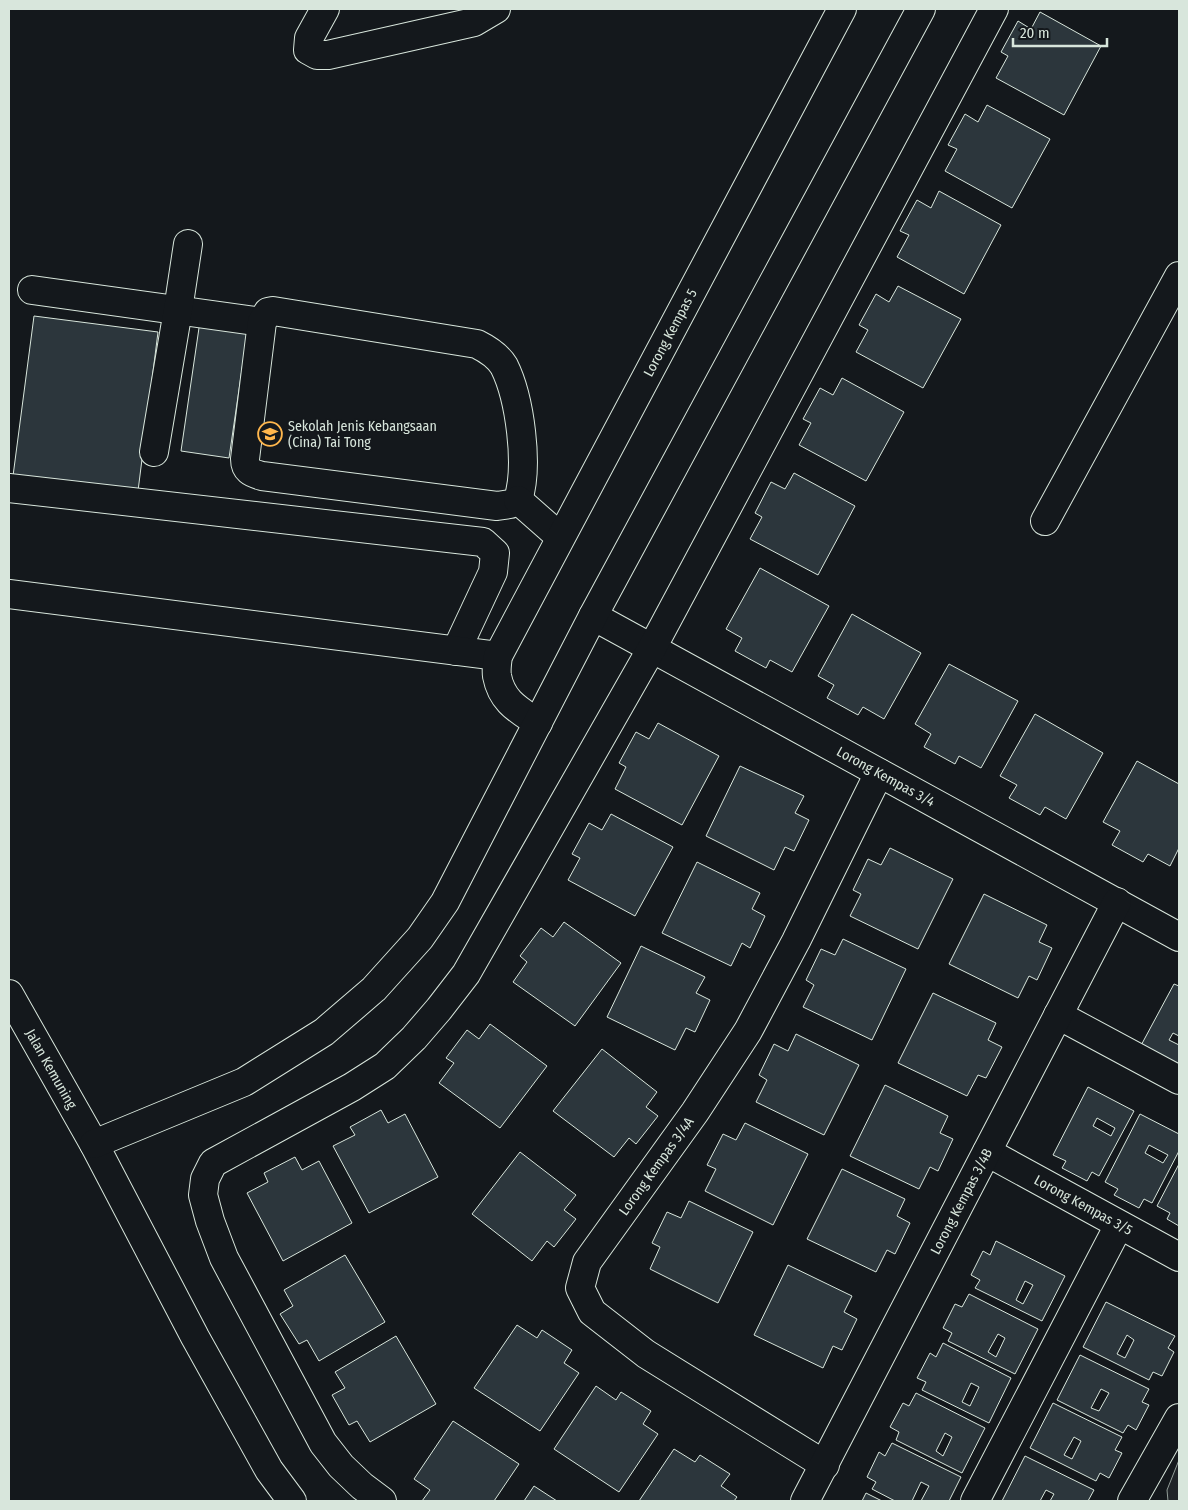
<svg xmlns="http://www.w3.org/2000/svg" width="1188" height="1510" font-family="'Fira Sans Condensed',sans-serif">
	<rect width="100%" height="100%" fill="#14181c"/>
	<!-- green -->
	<path fill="#202428" stroke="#939e99" d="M 1179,1460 L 1179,1501 L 1168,1501 L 1167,1490 Z"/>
	<!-- building -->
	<path fill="#2c363c" stroke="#d8e6dc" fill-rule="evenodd" d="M 1040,12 L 1101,46 L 1064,115 L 996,78 L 1008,56 L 1001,52 L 1018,21 L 1031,29 Z
		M 987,105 L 1050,139 L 1012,208 L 945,171 L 957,149 L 948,145 L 965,114 L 978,122 Z
		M 939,191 L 1001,225 L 964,294 L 897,257 L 909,235 L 900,231 L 917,200 L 931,208 Z
		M 898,286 L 961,319 L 923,388 L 856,352 L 868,330 L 859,325 L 876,294 L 889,302 Z
		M 34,316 L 158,332 L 138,491 L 13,476 Z
		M 200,321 L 248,328 L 229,458 L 181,451 Z
		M 842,378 L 904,412 L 866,481 L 799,445 L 811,423 L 803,419 L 820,388 L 833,395 Z
		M 794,473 L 855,506 L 818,575 L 750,539 L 762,517 L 755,513 L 771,482 L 785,489 Z
		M 760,568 L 829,606 L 792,672 L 770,660 L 766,668 L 735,651 L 742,638 L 726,629 Z
		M 852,614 L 921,653 L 884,719 L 863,707 L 858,715 L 827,698 L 834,685 L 818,676 Z
		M 949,664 L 1018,701 L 981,768 L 959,756 L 955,764 L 924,747 L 931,734 L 915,724 Z
		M 1035,714 L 1103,753 L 1066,819 L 1045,807 L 1040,815 L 1009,798 L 1017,785 L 1000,776 Z
		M 658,723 L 719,756 L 682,825 L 615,789 L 626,767 L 619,763 L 636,732 L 649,739 Z
		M 1137,761 L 1179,784 L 1179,848 L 1170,866 L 1148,854 L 1143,862 L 1112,845 L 1120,831 L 1103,822 Z
		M 740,766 L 804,796 L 795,813 L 809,820 L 794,851 L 785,847 L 774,870 L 706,836 Z
		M 611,814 L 673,847 L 635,916 L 568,880 L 580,858 L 572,854 L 589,823 L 602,830 Z
		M 890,848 L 953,879 L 918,949 L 850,916 L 861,894 L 853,890 L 868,859 L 881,865 Z
		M 697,862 L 760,893 L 752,909 L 765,916 L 750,948 L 742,943 L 731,966 L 662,933 Z
		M 984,894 L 1047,925 L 1039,942 L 1052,948 L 1037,980 L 1029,976 L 1018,998 L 949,964 Z
		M 564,922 L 621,963 L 575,1026 L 513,982 L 527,962 L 520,956 L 541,928 L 553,937 Z
		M 843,939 L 906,969 L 872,1040 L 803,1007 L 814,985 L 806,980 L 821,949 L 835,955 Z
		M 641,946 L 705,977 L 696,993 L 710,1000 L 695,1032 L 686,1028 L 675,1050 L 607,1017 Z
		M 1174,984 L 1179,986 L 1179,1036 L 1173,1033 L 1169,1040 L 1179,1045 L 1179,1073 L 1138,1051 Z
		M 933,993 L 996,1023 L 988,1040 L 1002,1047 L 986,1078 L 978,1075 L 967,1096 L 898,1063 Z
		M 490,1024 L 547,1066 L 500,1128 L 439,1083 L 454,1063 L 446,1058 L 467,1030 L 479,1039 Z
		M 796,1034 L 859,1065 L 824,1135 L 756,1102 L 767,1080 L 759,1075 L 774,1044 L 788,1051 Z
		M 602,1049 L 657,1092 L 646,1107 L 658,1116 L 636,1144 L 629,1138 L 614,1157 L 553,1111 Z
		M 885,1085 L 948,1116 L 940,1133 L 953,1139 L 938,1171 L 930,1167 L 919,1189 L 850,1156 Z
		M 1088,1087 L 1134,1111 L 1099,1176 L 1092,1172 L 1087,1181 L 1062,1168 L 1066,1161 L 1053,1155 ZM 1097,1118 L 1115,1128 L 1111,1136 L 1093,1126 Z
		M 381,1110 L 388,1123 L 405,1114 L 438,1177 L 369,1213 L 333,1146 L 355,1135 L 350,1127 Z
		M 1140,1114 L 1179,1134 L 1179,1151 L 1152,1203 L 1144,1199 L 1139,1208 L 1114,1195 L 1118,1189 L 1105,1182 ZM 1149,1145 L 1168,1155 L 1163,1163 L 1145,1153 Z
		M 745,1123 L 808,1154 L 773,1225 L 705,1191 L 716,1169 L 707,1165 L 723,1134 L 736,1140 Z
		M 520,1152 L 576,1195 L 564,1210 L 576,1219 L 554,1247 L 547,1241 L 532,1261 L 472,1214 Z
		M 295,1157 L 302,1170 L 319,1161 L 352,1223 L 283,1261 L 247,1193 L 268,1182 L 264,1173 Z
		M 1179,1164 L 1179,1226 L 1167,1219 L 1170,1213 L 1157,1206 Z
		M 842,1169 L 905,1199 L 897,1216 L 910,1223 L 895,1254 L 887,1250 L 876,1272 L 807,1239 Z
		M 689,1201 L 753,1232 L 718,1303 L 650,1269 L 660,1247 L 652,1243 L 667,1212 L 681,1218 Z
		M 996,1241 L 1065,1276 L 1042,1321 L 975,1288 L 980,1280 L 971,1275 L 983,1251 L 990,1255 ZM 1025,1281 L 1033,1285 L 1023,1304 L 1016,1300 Z
		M 345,1255 L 385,1322 L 319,1361 L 307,1340 L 299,1344 L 280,1314 L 293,1306 L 284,1290 Z
		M 788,1265 L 852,1296 L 844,1312 L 857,1319 L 842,1350 L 833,1346 L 823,1368 L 754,1335 Z
		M 969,1294 L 1038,1329 L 1015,1374 L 948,1341 L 952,1333 L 943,1328 L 955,1304 L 962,1307 ZM 998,1334 L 1005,1338 L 996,1357 L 988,1352 Z
		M 1106,1302 L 1175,1336 L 1168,1348 L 1174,1352 L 1162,1376 L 1153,1372 L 1149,1380 L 1083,1347 ZM 1127,1335 L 1134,1340 L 1125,1358 L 1117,1354 Z
		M 517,1325 L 537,1338 L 542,1330 L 572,1350 L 564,1363 L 579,1373 L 540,1431 L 474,1388 Z
		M 396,1336 L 436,1404 L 370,1442 L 357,1421 L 349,1425 L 332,1395 L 345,1388 L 335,1372 Z
		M 943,1343 L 1011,1378 L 989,1423 L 922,1390 L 926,1382 L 917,1378 L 930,1353 L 936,1357 ZM 971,1383 L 979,1387 L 970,1406 L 962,1402 Z
		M 1080,1355 L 1149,1389 L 1142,1402 L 1149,1405 L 1136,1430 L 1128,1425 L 1123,1433 L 1057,1400 ZM 1101,1389 L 1109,1393 L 1099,1411 L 1091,1408 Z
		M 596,1386 L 616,1400 L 621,1392 L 651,1411 L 643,1424 L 658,1434 L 619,1492 L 554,1449 Z
		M 916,1393 L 985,1428 L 962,1473 L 896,1440 L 899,1432 L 890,1427 L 903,1403 L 909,1406 ZM 945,1433 L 952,1437 L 943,1456 L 936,1451 Z
		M 1053,1403 L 1122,1437 L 1115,1450 L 1122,1453 L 1109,1478 L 1100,1473 L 1096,1481 L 1030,1448 ZM 1074,1437 L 1081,1441 L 1072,1459 L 1064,1455 Z
		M 453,1421 L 519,1464 L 494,1501 L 422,1501 L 430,1490 L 414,1479 Z
		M 892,1443 L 961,1477 L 949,1501 L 921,1501 L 929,1486 L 921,1482 L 912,1501 L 895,1501 L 872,1489 L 876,1482 L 867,1477 L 879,1452 L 885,1456 Z
		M 674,1449 L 695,1462 L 700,1455 L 730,1474 L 721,1486 L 737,1497 L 734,1501 L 639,1501 Z
		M 1025,1456 L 1094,1490 L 1088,1501 L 1050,1501 L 1054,1494 L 1046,1490 L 1040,1501 L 1002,1501 Z
		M 534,1486 L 557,1501 L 524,1501 Z
		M 866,1493 L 882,1501 L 862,1501 Z"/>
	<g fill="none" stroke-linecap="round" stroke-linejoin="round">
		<!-- minor casing -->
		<g stroke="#d8e6dc" stroke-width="30">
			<g id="minor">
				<path d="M 325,9 L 309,38 L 308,50 L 317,55 L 328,55 L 474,22 L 496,9"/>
				<path d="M 32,290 L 262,322"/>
				<path d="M 273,311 L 477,344 C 487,349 498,356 504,366 C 520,398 529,466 518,500 L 510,504 L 497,506 L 262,476 C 251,473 245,470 245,459 L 262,322 L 268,312 Z"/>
				<path d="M 154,452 L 178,310 L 188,244"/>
				<path d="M 9,488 L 483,542 L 495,553 L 493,572 L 456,651"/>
				<path d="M 518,500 L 560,537"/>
				<path d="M 1045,521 L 1179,276"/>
				<path d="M 9,594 L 498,656"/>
				<path id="s1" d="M 593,616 L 1179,937"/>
				<path id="s2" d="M 538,723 C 519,710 502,702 497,676 C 496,670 497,663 498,656 L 842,9"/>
				<path id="s3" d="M 9,994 L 94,1144 L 195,1337 L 269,1470 L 292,1501"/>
				<path d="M 1058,1015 L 1179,1080"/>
				<path d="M 94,1144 L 244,1082 L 324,1032 L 374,989 L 420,938 L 445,902 L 593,616 L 921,9"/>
				<path id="s4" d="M 987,1152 L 1179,1257"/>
				<path id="s5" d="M 825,1465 L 646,1354 L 592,1312 L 580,1288 L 587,1262 L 695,1112 L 748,1031 L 796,941 L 879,773"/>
				<path d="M 382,1501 L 362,1486 L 341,1466 L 323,1443 L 224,1258 L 210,1221 L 203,1195 L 205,1179 L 213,1163 L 352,1087 L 385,1066 L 414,1038 L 439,1009 L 466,974 L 652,648 L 994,9"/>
				<path id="s6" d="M 805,1501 L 1117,902"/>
				<path d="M 975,1501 L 1119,1225"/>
				<path d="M 1132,1501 L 1179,1418"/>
			</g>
		</g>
		<!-- minor -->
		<use href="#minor" stroke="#14181c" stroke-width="28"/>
	</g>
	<!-- icons -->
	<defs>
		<g id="school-ring" transform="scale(1.25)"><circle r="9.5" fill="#14181c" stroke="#ffb74d" stroke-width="1.5"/><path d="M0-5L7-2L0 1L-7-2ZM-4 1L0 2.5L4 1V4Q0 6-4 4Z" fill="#ffb74d"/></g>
	</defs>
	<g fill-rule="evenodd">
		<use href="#school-ring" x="270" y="434"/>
	</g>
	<g text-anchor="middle" stroke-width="4" stroke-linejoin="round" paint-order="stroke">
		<!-- street labels -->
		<g font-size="14" fill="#d8e6dc" stroke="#14181c">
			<text dy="5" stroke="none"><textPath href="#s2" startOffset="451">Lorong Kempas 5</textPath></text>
			<text dy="5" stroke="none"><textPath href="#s1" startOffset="334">Lorong Kempas 3/4</textPath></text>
			<text dy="5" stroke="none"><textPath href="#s3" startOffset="86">Jalan Kemuning</textPath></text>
			<text dy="5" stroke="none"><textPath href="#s5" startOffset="451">Lorong Kempas 3/4A</textPath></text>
			<text dy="5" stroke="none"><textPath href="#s6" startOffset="338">Lorong Kempas 3/4B</textPath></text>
			<text dy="5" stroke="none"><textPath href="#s4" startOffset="110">Lorong Kempas 3/5</textPath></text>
		</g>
		<!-- poi labels -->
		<g font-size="14" fill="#d8e6dc" stroke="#14181c" text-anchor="start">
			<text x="288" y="431">Sekolah Jenis Kebangsaan<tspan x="288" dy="16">(Cina) Tai Tong</tspan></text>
		</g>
	</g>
	<!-- border -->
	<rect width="1188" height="1510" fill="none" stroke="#d8e6dc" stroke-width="20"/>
	<!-- scale -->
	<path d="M1013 38v8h94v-8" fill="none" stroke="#d8e6dc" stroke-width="2.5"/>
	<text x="1020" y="38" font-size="15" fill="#d8e6dc" stroke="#14181c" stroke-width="4" paint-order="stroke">20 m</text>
</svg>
